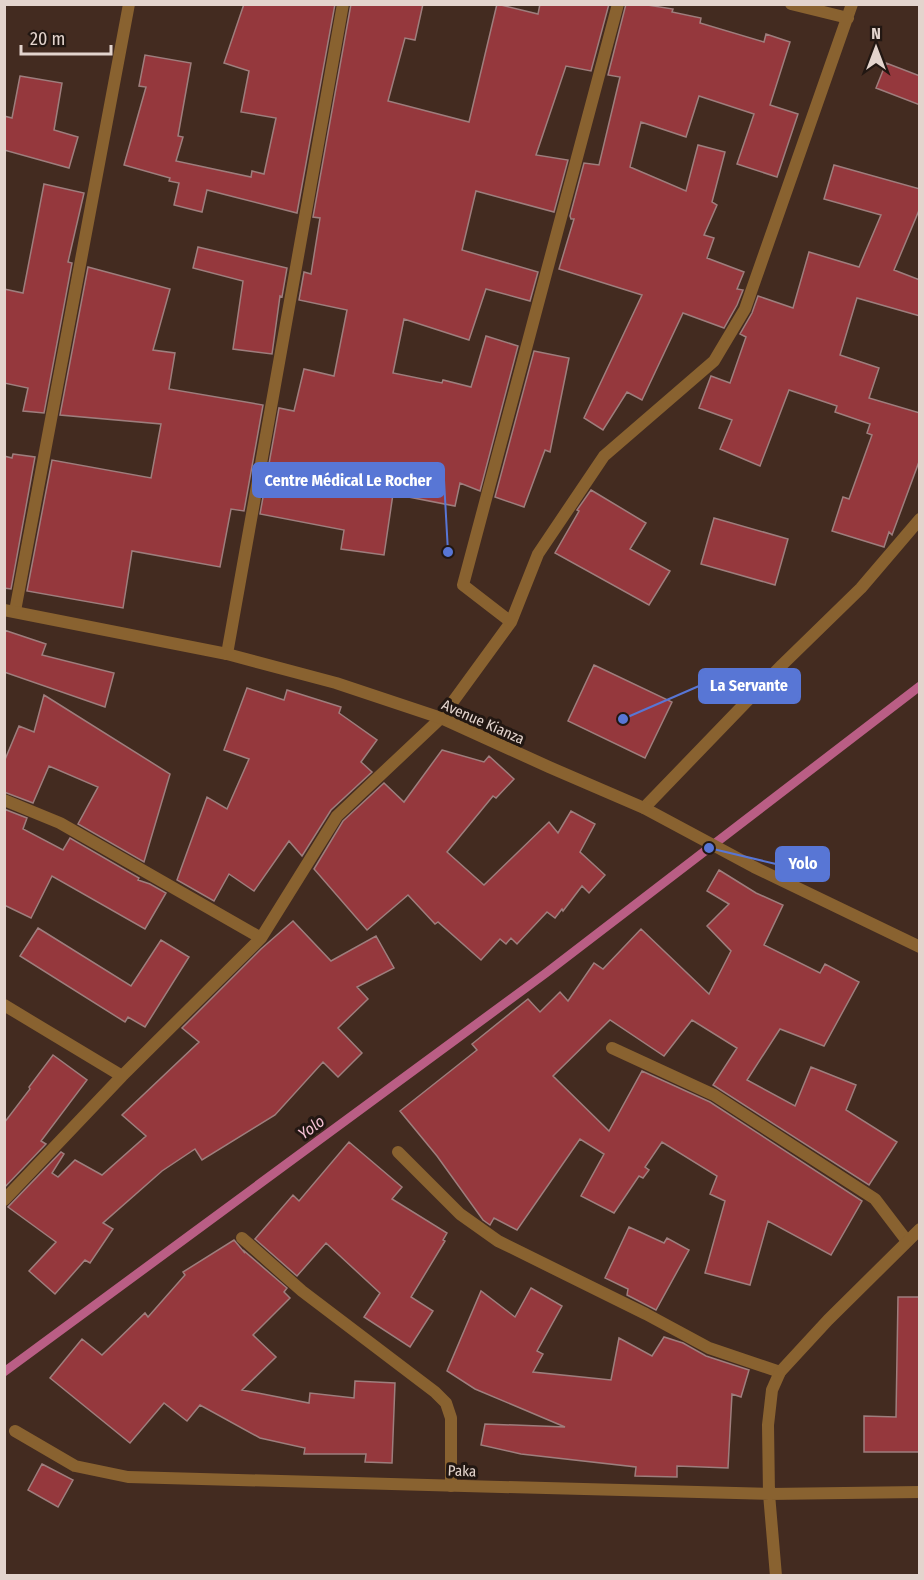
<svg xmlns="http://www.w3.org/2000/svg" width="924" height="1580" font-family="'Fira Sans Condensed',sans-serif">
	<rect width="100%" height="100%" fill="#432b20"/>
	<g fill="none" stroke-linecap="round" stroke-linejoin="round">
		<!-- stream -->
		<path stroke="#ba5e85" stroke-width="9" d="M 4,1372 L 546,973 L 920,686"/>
	</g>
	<!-- building -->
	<path fill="#95383d" stroke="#9e7e7d" stroke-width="1.5" d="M 244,4 L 335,4 L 297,213 L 207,190 L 202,212 L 174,205 L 179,183 L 169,181 L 170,178 L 124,165 L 146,87 L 139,86 L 145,55 L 191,63 L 178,136 L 183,137 L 176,161 L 251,177 L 252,171 L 264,174 L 276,118 L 241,112 L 249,71 L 224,63 Z
		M 351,4 L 423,4 L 415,40 L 405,38 L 388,101 L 469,122 L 497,4 L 538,14 L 540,4 L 609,4 L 591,71 L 566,66 L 536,155 L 568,160 L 554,212 L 476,191 L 462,250 L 538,272 L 530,301 L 486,289 L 469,340 L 404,319 L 393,373 L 442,383 L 443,380 L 471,387 L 486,336 L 518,346 L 480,491 L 460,483 L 455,506 L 393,494 L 384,555 L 341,549 L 344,530 L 260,514 L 279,408 L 294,411 L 304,369 L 334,376 L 347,310 L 299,300 L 304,272 L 311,274 L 320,218 L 313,217 Z
		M 626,4 L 641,4 L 673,9 L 672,12 L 701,18 L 700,23 L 764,42 L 766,34 L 790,42 L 770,105 L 798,114 L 777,177 L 737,164 L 754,114 L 699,96 L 686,137 L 641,122 L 630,167 L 686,191 L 698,145 L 725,152 L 712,202 L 717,205 L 704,235 L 714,238 L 707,258 L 744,272 L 737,289 L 743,290 L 737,305 L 724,328 L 683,313 L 642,400 L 627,392 L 603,430 L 584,418 L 642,295 L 559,269 L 574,219 L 571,219 L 570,216 L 584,163 L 599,165 L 620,77 L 608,75 Z
		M 886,63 L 920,76 L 920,105 L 876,88 Z
		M 20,76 L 62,83 L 54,130 L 78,137 L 69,168 L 4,150 L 4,116 L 12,118 Z
		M 834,165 L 920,189 L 920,208 L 894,270 L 920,280 L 920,316 L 857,298 L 840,355 L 879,368 L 869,398 L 920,413 L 920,459 L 892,535 L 889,532 L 884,547 L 832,531 L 843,497 L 849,499 L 872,435 L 867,433 L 870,424 L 835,412 L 837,406 L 789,390 L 760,466 L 720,449 L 732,420 L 699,408 L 711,376 L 730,383 L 746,337 L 740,334 L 752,313 L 758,296 L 793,308 L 809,252 L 859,267 L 881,215 L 824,199 Z
		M 44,184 L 84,193 L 68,262 L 72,263 L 44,413 L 23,411 L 28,388 L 4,383 L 4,289 L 23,293 Z
		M 198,247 L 287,268 L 282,297 L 280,296 L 272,354 L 233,349 L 243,281 L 193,268 Z
		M 88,267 L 170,289 L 153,350 L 175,353 L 169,389 L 263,405 L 244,511 L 231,509 L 220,567 L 132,551 L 123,608 L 27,591 L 52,460 L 151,478 L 161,424 L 60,415 Z
		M 534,351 L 569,358 L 550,452 L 545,450 L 524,507 L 495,497 Z
		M 13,454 L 35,457 L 11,589 L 4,588 L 4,456 L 12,458 Z
		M 591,490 L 646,523 L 630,549 L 670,571 L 649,605 L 555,553 L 579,511 L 577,510 Z
		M 714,518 L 788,539 L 775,585 L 701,564 Z
		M 4,630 L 46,644 L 42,655 L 114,673 L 105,707 L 4,672 Z
		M 594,665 L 672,702 L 645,758 L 568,721 Z
		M 247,688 L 284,700 L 287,690 L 341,707 L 339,713 L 377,740 L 361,762 L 372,772 L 331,810 L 302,856 L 289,841 L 254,891 L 229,874 L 214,901 L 177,880 L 207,797 L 227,809 L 249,759 L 224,750 Z
		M 44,695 L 170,774 L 144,862 L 78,824 L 98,787 L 49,766 L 33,803 L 4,792 L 4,762 L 19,726 L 34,732 Z
		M 442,750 L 484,762 L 489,756 L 514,779 L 496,798 L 493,796 L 447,852 L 484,885 L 549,822 L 558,833 L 571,811 L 595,824 L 580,852 L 605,875 L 589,893 L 582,886 L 563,911 L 562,909 L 555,918 L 547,912 L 517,944 L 511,938 L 506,944 L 500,939 L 481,960 L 438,922 L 435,924 L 408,895 L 367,930 L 314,869 L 343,821 L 384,783 L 404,802 Z
		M 4,809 L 27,818 L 23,829 L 63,850 L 70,838 L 139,878 L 138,880 L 150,884 L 166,893 L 145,929 L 52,876 L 31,918 L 4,905 Z
		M 719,870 L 756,893 L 783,905 L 764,945 L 820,973 L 825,964 L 859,982 L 824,1046 L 780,1029 L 747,1080 L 795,1106 L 811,1067 L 856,1085 L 846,1110 L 897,1142 L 869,1185 L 713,1085 L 737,1048 L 692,1020 L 664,1056 L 610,1020 L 553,1076 L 609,1131 L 642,1071 L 710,1102 L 862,1201 L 831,1255 L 768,1221 L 750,1285 L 705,1273 L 725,1201 L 710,1194 L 717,1176 L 662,1142 L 645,1167 L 649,1170 L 643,1178 L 639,1176 L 614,1213 L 581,1196 L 604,1154 L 580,1139 L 517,1230 L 494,1218 L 490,1225 L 483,1220 L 437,1156 L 400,1111 L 477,1050 L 472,1044 L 528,999 L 540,1012 L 560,992 L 568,1001 L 594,963 L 603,969 L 641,929 L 709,994 L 731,951 L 707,926 L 729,904 L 707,891 Z
		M 293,921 L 331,961 L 376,936 L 394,968 L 357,987 L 368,999 L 338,1028 L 362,1053 L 338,1077 L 323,1062 L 275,1115 L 202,1160 L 195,1149 L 162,1171 L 103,1223 L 113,1229 L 90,1263 L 85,1260 L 55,1294 L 29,1271 L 56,1242 L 8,1207 L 61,1152 L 64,1154 L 52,1173 L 58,1177 L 75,1160 L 102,1175 L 146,1136 L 122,1115 L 199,1042 L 182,1028 L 261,949 Z
		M 38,928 L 131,986 L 161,940 L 189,957 L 145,1027 L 128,1017 L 125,1022 L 20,956 Z
		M 53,1055 L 87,1080 L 41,1141 L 46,1144 L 4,1188 L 4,1123 L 30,1089 L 29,1087 Z
		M 349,1142 L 402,1187 L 392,1199 L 447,1233 L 443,1240 L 445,1241 L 411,1297 L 433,1311 L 410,1347 L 364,1317 L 380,1293 L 326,1243 L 297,1276 L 255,1239 L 293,1195 L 299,1201 Z
		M 629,1227 L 664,1243 L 667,1238 L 689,1250 L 656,1310 L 627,1295 L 628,1289 L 605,1278 Z
		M 234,1240 L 244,1252 L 244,1251 L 287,1288 L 284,1292 L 290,1298 L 253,1335 L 276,1357 L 242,1390 L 309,1403 L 310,1393 L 354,1398 L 355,1381 L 395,1383 L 392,1463 L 365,1462 L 366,1454 L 304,1454 L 305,1448 L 260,1438 L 200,1405 L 187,1421 L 164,1403 L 130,1443 L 50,1378 L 82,1339 L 102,1355 L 145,1313 L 148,1317 L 185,1275 L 183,1272 Z
		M 531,1288 L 562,1306 L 537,1351 L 543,1354 L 533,1372 L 611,1380 L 619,1338 L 652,1356 L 664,1337 L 683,1343 L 706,1356 L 749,1370 L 741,1397 L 732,1394 L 728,1468 L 677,1466 L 677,1477 L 635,1476 L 636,1467 L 521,1454 L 481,1445 L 485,1424 L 565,1427 L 475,1389 L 447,1371 L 481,1291 L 515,1317 Z
		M 898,1297 L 920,1297 L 920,1452 L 864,1452 L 864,1416 L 896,1417 Z
		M 42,1464 L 73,1480 L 58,1507 L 28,1490 Z"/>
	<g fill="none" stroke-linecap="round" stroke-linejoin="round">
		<!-- service -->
		<path stroke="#896230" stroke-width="12" d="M 612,1048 L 714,1095 L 875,1199 L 907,1241
			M 398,1152 L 460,1214 L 498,1241 L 646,1314 L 709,1348 L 780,1372
			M 242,1238 L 302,1291 L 435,1392 L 446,1403 L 451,1418 L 451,1486"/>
		<!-- minor -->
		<path stroke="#896230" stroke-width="12" d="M 791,4 L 848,18
			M 15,611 L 129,4
			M 511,622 L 463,585 L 618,4
			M 227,654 L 343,4
			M 4,800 L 60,823 L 261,938
			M 644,808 L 782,665 L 861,588 L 920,519
			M 4,1005 L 122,1076
			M 4,1200 L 122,1076 L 261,938 L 337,816 L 441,718 L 511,622 L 538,554 L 604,456 L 714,361 L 745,309 L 852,4
			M 15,1431 L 75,1466 L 128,1477 L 769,1494 L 920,1492
			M 776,1576 L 769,1494 L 768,1425 L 772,1390 L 780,1372 L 828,1320 L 920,1229"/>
		<!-- tertiary -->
		<path stroke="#896230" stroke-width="12" d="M 4,610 L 227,654 L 336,683 L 441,718 L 549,767 L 644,808 L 754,867 L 920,947"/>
	</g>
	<g text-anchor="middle" stroke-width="6" stroke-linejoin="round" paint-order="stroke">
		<!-- street labels -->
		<g font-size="15" fill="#e3d4cd" stroke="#221712">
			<text transform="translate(483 722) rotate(24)" y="5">Avenue Kianza</text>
			<text transform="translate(462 1471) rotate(2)" y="5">Paka</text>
		</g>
		<!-- water labels -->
		<g font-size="16" font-style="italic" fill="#f5c2d4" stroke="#221712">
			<text transform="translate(311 1127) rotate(-36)" y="6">Yolo</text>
		</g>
	</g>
	<!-- callouts -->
	<path fill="none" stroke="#5876d5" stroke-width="2" d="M448 552L444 480M623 719L699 686M709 848L776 864"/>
	<g fill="#5876d5" stroke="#221712" stroke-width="2">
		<circle cx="448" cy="552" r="6"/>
		<circle cx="623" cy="719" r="6"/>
		<circle cx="709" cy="848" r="6"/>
	</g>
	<g fill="#5876d5" stroke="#5876d5" stroke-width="2">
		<rect x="253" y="463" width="191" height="34" rx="6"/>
		<rect x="699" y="669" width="101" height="34" rx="6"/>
		<rect x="776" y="847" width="53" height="34" rx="6"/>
	</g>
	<g font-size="16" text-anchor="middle" font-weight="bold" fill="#fff">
		<text x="348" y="486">Centre Médical Le Rocher</text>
		<text x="749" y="691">La Servante</text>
		<text x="803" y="869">Yolo</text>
	</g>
	<!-- border -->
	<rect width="924" height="1580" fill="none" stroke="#e3d4cd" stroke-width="12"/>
	<!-- north arrow -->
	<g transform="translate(876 48)" stroke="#221712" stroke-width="4.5" paint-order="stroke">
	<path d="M0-4.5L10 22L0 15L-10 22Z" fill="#e3d4cd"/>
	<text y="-9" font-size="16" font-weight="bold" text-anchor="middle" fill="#e3d4cd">N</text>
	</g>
	<!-- scale -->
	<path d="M21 45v9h90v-9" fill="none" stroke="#e3d4cd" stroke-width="3"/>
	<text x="30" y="45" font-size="18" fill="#e3d4cd" stroke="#221712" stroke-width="4.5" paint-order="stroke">20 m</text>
</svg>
